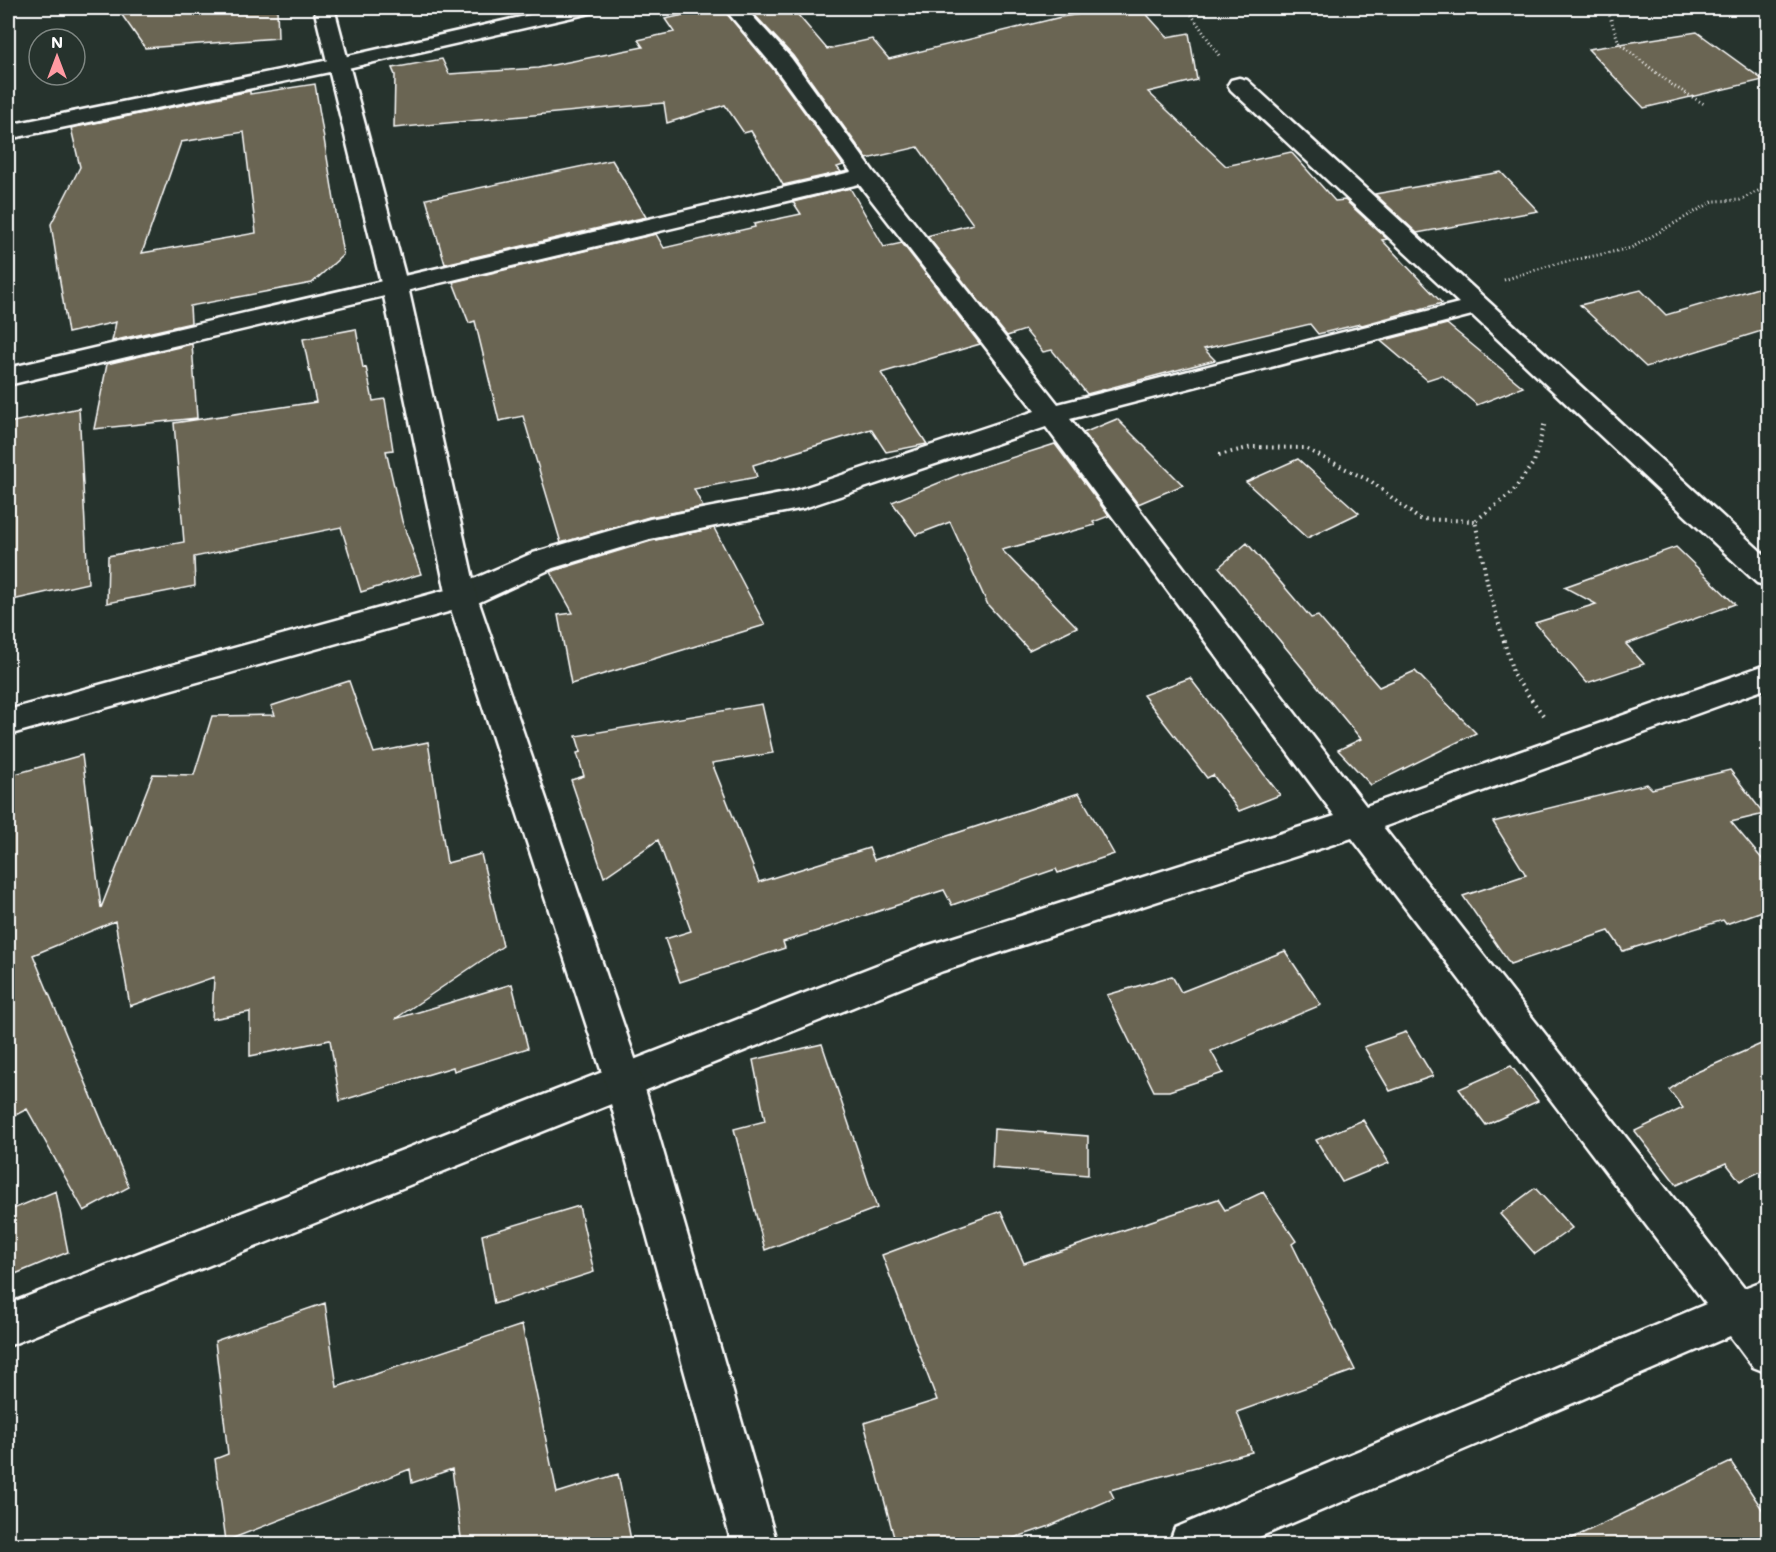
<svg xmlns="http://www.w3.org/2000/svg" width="1776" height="1552" font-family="Mali,sans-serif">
	<rect width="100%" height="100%" fill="#26332d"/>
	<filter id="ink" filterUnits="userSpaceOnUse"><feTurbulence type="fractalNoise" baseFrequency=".0167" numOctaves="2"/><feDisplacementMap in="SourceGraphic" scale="12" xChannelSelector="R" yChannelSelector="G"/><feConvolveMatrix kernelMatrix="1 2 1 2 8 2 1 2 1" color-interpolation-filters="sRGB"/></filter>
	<g filter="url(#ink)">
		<!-- building -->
		<path fill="#6a6552" stroke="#fff" stroke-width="1.5" fill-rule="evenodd" d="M 117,8 L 277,8 L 278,38 L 145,48 Z
			M 716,8 L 722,8 L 773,69 L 843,165 L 837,167 L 841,172 L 783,185 L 751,131 L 744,133 L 725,105 L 667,123 L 664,103 L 394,128 L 395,75 L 392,68 L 442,59 L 449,74 L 538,68 L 643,47 L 638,40 L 674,32 L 665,19 Z
			M 764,8 L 792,8 L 827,49 L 872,39 L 889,59 L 1061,17 L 1121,8 L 1141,8 L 1167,37 L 1189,33 L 1197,80 L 1148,92 L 1226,166 L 1291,152 L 1335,201 L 1345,200 L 1387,239 L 1382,240 L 1442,303 L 1362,325 L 1360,324 L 1318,334 L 1310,324 L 1204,349 L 1215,360 L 1087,394 L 1052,350 L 1043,352 L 1025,330 L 1007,336 L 927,236 L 973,224 L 918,147 L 867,159 L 793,56 L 750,10 Z
			M 1697,32 L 1763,80 L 1644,108 L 1588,49 Z
			M 315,84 L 343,255 L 312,283 L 190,306 L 191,323 L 112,341 L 116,322 L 68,333 L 51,224 L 80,167 L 71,128 L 250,91 L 250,94 ZM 244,132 L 256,233 L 142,253 L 181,142 Z
			M 612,160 L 646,217 L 445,264 L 426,199 Z
			M 1501,172 L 1538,211 L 1417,233 L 1375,194 Z
			M 850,188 L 884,247 L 902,243 L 980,344 L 881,373 L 927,444 L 886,452 L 871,429 L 753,465 L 757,477 L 694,489 L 703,507 L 649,517 L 561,543 L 523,416 L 499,421 L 475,321 L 469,323 L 453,282 L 656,234 L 664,248 L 755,227 L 754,224 L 801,214 L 793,202 Z
			M 1768,285 L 1768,329 L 1646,367 L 1580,305 L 1641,290 L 1666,315 Z
			M 1447,324 L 1523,387 L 1477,405 L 1442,375 L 1427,380 L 1381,341 Z
			M 356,329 L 363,368 L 366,367 L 373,401 L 385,399 L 393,450 L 386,451 L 402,521 L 421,574 L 361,592 L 341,527 L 194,557 L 195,586 L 107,603 L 108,556 L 184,542 L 174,423 L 316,402 L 303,339 Z
			M 192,344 L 197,418 L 94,429 L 107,364 Z
			M 79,408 L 88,583 L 8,601 L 8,555 L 10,554 L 8,423 Z
			M 1117,419 L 1183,485 L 1138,504 L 1083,433 Z
			M 1055,444 L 1109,516 L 1093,522 L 1095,525 L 1002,550 L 1077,627 L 1029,650 L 988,605 L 950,522 L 916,535 L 892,502 L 963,473 Z
			M 1298,459 L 1359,513 L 1307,538 L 1246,482 Z
			M 714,528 L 765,625 L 571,684 L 558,615 L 573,613 L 550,572 L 651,541 Z
			M 1247,543 L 1311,618 L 1318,616 L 1379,687 L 1415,671 L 1476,733 L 1371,785 L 1338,750 L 1361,739 L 1219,567 Z
			M 1676,547 L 1735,604 L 1626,644 L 1644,664 L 1587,683 L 1535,623 L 1596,604 L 1564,587 Z
			M 1190,678 L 1280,795 L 1239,811 L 1213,775 L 1207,778 L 1143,695 Z
			M 349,681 L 374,753 L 428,742 L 447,863 L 481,854 L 503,946 L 395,1019 L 512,984 L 528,1048 L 454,1071 L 453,1067 L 340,1101 L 330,1040 L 250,1056 L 250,1012 L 212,1019 L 214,977 L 130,1006 L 115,921 L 33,955 L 129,1187 L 84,1211 L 27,1109 L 8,1119 L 8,776 L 82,755 L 101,908 L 153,774 L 194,775 L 212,716 L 275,715 L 271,706 Z
			M 762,704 L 773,753 L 712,763 L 759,882 L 869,848 L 874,860 L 1079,793 L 1114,854 L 1058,873 L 1056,869 L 952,905 L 944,890 L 783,942 L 785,948 L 680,982 L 665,939 L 691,931 L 658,840 L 604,877 L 571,780 L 584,776 L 577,753 L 581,752 L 576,736 Z
			M 1730,770 L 1764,814 L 1731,822 L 1768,866 L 1768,909 L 1726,924 L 1723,920 L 1623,951 L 1609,931 L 1510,964 L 1463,896 L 1526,875 L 1493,822 L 1647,784 L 1652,789 Z
			M 1285,951 L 1321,1005 L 1211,1051 L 1223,1073 L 1169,1091 L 1154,1091 L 1107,995 L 1172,976 L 1181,992 Z
			M 1406,1032 L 1433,1076 L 1390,1091 L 1364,1047 Z
			M 1768,1041 L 1768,1168 L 1740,1181 L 1726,1163 L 1677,1185 L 1635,1131 L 1683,1108 L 1669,1090 L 1688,1076 Z
			M 822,1044 L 877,1208 L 765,1250 L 734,1129 L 765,1121 L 753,1060 Z
			M 1511,1066 L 1538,1101 L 1486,1125 L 1459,1089 Z
			M 1363,1120 L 1389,1163 L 1342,1182 L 1316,1140 Z
			M 994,1129 L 1088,1136 L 1088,1175 L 992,1168 Z
			M 1535,1188 L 1572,1228 L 1535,1254 L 1500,1214 Z
			M 56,1191 L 68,1252 L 8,1277 L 8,1211 Z
			M 1263,1192 L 1296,1241 L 1292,1244 L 1355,1370 L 1237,1412 L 1252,1452 L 1110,1490 L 1114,1498 L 1050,1526 L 993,1545 L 896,1545 L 864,1423 L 937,1400 L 882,1255 L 1001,1211 L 1024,1263 L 1218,1199 L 1225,1210 Z
			M 579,1206 L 594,1272 L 494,1304 L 482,1235 Z
			M 325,1303 L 337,1387 L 522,1325 L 557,1493 L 618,1474 L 632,1545 L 462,1545 L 452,1469 L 412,1483 L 410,1469 L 226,1541 L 215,1459 L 228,1454 L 215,1341 Z
			M 1731,1462 L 1768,1518 L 1768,1545 L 1558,1545 Z"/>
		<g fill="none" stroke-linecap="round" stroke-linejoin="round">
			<!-- minor casing -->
			<g stroke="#fff" stroke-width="5">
				<path id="minor" d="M 561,8 L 596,8 L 593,12 L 586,14 L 339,70 L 8,139 L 8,125 L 339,58 Z
					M 724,8 L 745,8 L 791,58 L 873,171 L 1058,404 L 1459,303 L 1231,90 L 1228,85 L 1231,80 L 1239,78 L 1247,80 L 1768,558 L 1768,586 L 1757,583 L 1472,315 L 1070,419 L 1366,806 L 1768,664 L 1768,688 L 1383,827 L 1744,1288 L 1768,1279 L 1768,1373 L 1753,1367 L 1730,1336 L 1243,1544 L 1169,1544 L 1175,1528 L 1706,1304 L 1352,838 L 943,971 L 8,1346 L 8,1304 L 923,947 L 1335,816 L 1046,427 L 804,508 L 650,539 L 553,568 L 473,605 L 8,735 L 8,710 L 453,588 L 533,553 L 650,519 L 791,492 L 1035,411 L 859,184 L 8,385 L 8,368 L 851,172 L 775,68 Z"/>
			</g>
			<!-- tertiary casing -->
			<g stroke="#fff" stroke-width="5">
				<path id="tertiary" d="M 314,8 L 334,8 L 408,287 L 477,597 L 643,1082 L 777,1544 L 732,1544 L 605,1082 L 447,597 L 382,287 Z"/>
			</g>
			<!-- path-far1 -->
			<path stroke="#fff" stroke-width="3" stroke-dasharray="1 3" stroke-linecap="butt" d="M 1187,8 L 1220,57
				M 1607,8 L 1619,43 L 1672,85 L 1704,104
				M 1504,280 L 1551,265 L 1631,248 L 1714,201 L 1740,200 L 1768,186"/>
			<!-- path -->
			<path stroke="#fff" stroke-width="4" stroke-dasharray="1.5 4.5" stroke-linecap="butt" d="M 1219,455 L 1252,447 L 1304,448 L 1372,482 L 1419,519 L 1475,521
				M 1543,715 L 1514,676 L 1488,586 L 1475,521 L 1512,493 L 1534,462 L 1545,422"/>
			<!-- minor -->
			<use href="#minor" fill="#26332d" fill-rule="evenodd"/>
			<!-- tertiary -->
			<use href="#tertiary" fill="#26332d" fill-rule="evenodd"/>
		</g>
	</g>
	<!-- margin -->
	<rect width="1776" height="1552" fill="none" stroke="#26332d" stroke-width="30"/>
	<rect x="15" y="15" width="1746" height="1522" fill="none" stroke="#fff" stroke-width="2" filter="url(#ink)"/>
	<!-- north arrow -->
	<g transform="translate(57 57)"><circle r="28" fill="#26332d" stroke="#7d8581" stroke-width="1.5"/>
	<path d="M0-4.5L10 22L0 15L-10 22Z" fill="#ff9aa2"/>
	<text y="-9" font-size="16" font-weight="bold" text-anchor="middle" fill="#ffffff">N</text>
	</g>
</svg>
